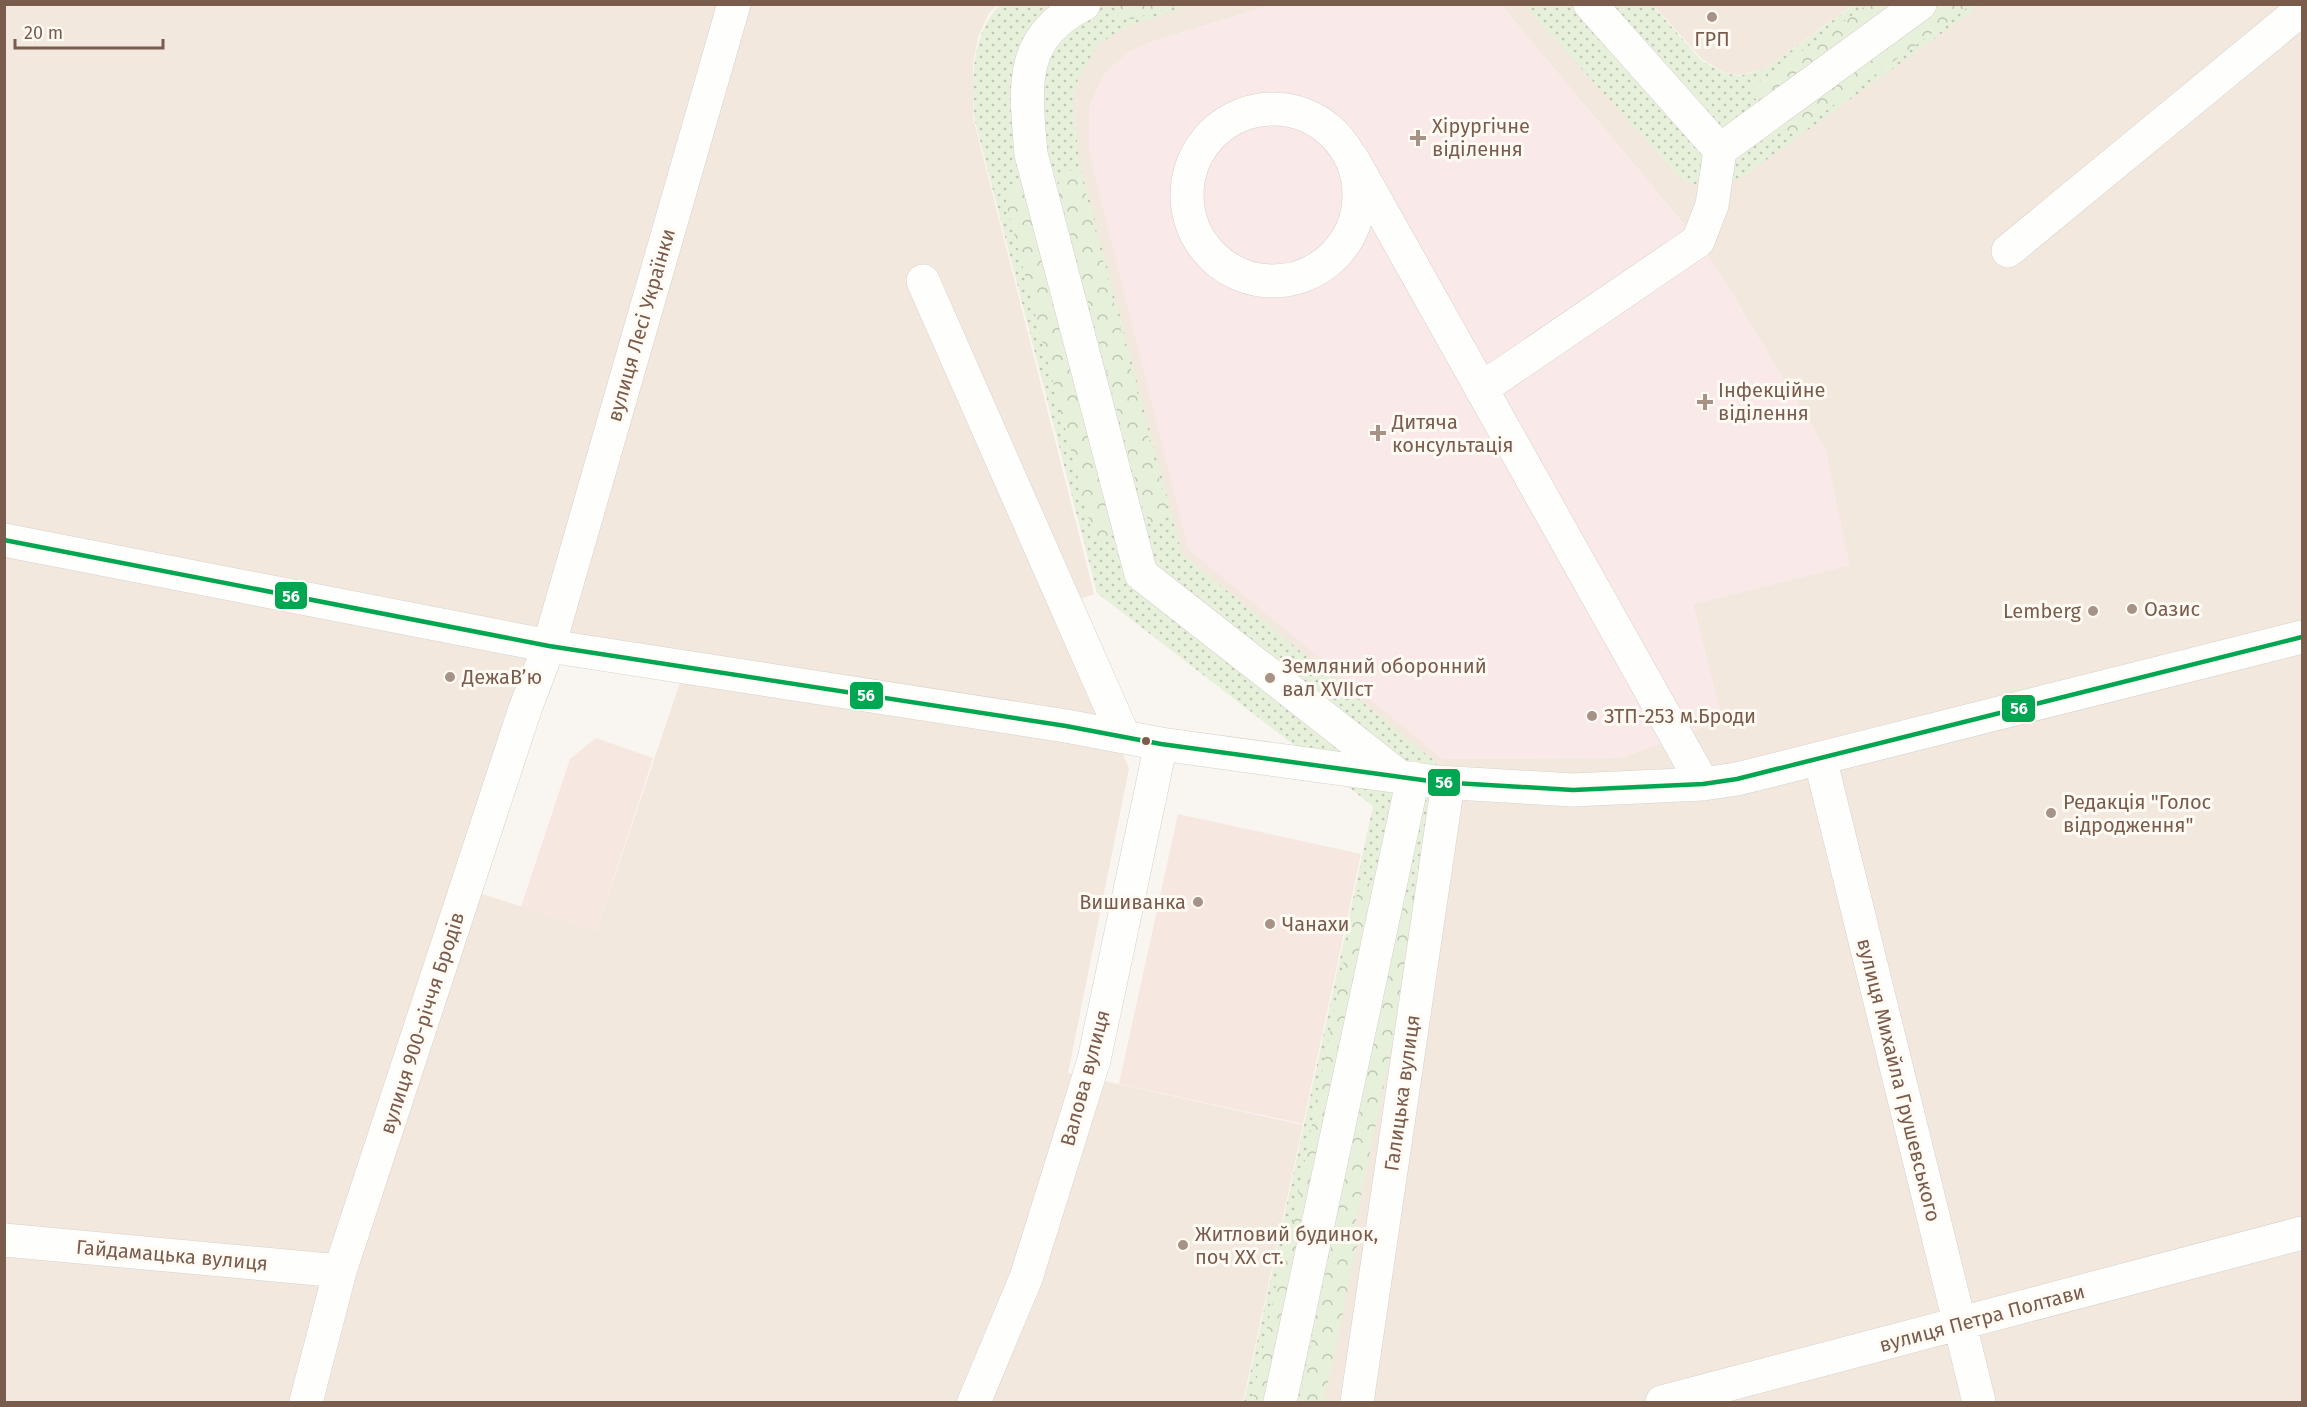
<svg xmlns="http://www.w3.org/2000/svg" width="2307" height="1407" font-family="'Fira Sans',sans-serif">
	<defs>
		<pattern id="green-dots" width="8" height="8" patternUnits="userSpaceOnUse" patternTransform="scale(1.5)"><rect width="8" height="8" fill="#e7f0db"/><path d="M2 2h.1M6 6h.1" fill="none" stroke="#c0c6b4" stroke-width="1.8" stroke-linecap="round"/></pattern>
		<pattern id="forest-crowns" width="20" height="18" patternUnits="userSpaceOnUse" patternTransform="scale(1.5)"><rect width="20" height="18" fill="#e7f0db"/><path d="M2 6a3 3 0 1 1 6 0M12 15a3 3 0 1 1 6 0" fill="none" stroke="#c0c6b4"/></pattern>
	</defs>
	<rect width="100%" height="100%" fill="#f9f5f0"/>
	<!-- residential -->
	<path fill="#f2e8de" d="M 5,5 L 734,5 L 553,632 L 738,5 L 997,5 L 989,13 L 978,37 L 973,63 L 973,117 L 1094,594 L 1057,607 L 1129,768 L 1068,1073 L 1303,1125 L 1243,1402 L 308,1402 L 342,1272 L 467,889 L 596,931 L 685,668 L 549,647 L 525,709 L 340,1271 L 306,1402 L 5,1402 Z
		M 1084,5 L 1271,5 L 1151,42 L 1126,54 L 1442,759 L 1621,758 L 1722,720 L 1693,604 L 1849,565 L 1825,448 L 1722,277 L 1698,241 L 1501,5 L 1590,5 L 1720,150 L 1920,5 L 2302,5 L 2302,1402 L 1306,1402 L 1435,806 L 1141,574 L 1039,42 Z
		M 1653,5 L 1853,5 L 1765,69 L 1739,75 L 1725,73 L 1703,60 Z"/>
	<!-- commercial -->
	<path fill="#f6e8e1" d="M 596,738 L 653,758 L 596,931 L 521,907 L 570,759 Z
		M 1178,814 L 1361,854 L 1303,1124 L 1119,1084 Z"/>
	<!-- medical -->
	<path fill="#fae9e9" d="M 1271,5 L 1501,5 L 1698,241 L 1722,277 L 1825,448 L 1849,565 L 1693,604 L 1722,720 L 1621,758 L 1442,759 L 1188,549 L 1089,152 L 1089,107 L 1104,73 L 1126,54 L 1151,42 Z"/>
	<!-- green -->
	<path fill="url(#green-dots)" d="M 1000,5 L 1193,5 L 1126,27 L 1097,45 L 1077,82 L 1073,105 L 1079,159 L 1182,554 L 1437,763 L 1435,806 L 1306,1402 L 1244,1402 L 1373,806 L 1097,593 L 974,117 C 972,78 971,34 1000,5 Z
		M 1524,5 L 1652,5 L 1702,61 L 1724,73 L 1739,76 L 1765,69 L 1854,5 L 1981,5 L 1744,176 C 1718,188 1708,190 1681,179 Z"/>
	<!-- forest -->
	<path fill="url(#forest-crowns)" d="M 1114,4 L 1178,4 L 1178,5 L 1132,19 L 1119,18 Z
		M 1867,5 L 1910,5 L 1763,105 L 1753,97 L 1754,85 Z
		M 1929,5 L 1971,5 L 1799,130 L 1787,132 L 1777,124 Z
		M 1071,170 L 1081,175 L 1166,505 L 1163,523 L 1151,523 L 1144,513 L 1058,188 L 1060,176 Z
		M 1018,185 L 1029,190 L 1113,531 L 1109,538 L 1098,539 L 1091,527 L 1006,203 L 1007,192 Z
		M 1377,883 L 1278,1402 L 1252,1402 L 1286,1236 L 1292,1226 L 1357,894 L 1364,884 Z
		M 1415,897 L 1421,906 L 1353,1235 L 1358,1241 L 1324,1402 L 1299,1402 L 1402,898 Z"/>
	<g fill="none" stroke-linecap="round" stroke-linejoin="round">
		<!-- minor casing -->
		<g stroke="#d7d1cb" stroke-width="34">
			<path id="minor" d="M 1084,4 C 1016,39 1026,89 1031,154 L 1141,574 L 1395,773
				M 1590,4 L 1720,150
				M1187 195a86 86 0 1 1 172 0a86 86 0 1 1-172 0Z
				M 1720,150 L 1920,4
				M 1352,158 L 1703,784
				M 2008,251 L 2302,9
				M 923,281 L 1124,737
				M 1481,389 L 1698,241 L 1712,205 L 1720,150
				M 4,540 L 549,646 L 1066,726 L 1161,744 L 1437,782 L 1573,790 L 1703,784 L 1737,779 L 2302,637
				M 1820,758 L 1979,1402
				M 4,1240 L 340,1271
				M 306,1402 L 340,1271 L 525,709 L 549,646 L 734,4
				M 974,1402 L 1026,1278 L 1094,1060 L 1161,744
				M 1280,1402 L 1413,778
				M 1357,1402 L 1448,783
				M 1662,1402 L 2302,1233"/>
		</g>
		<!-- minor -->
		<use href="#minor" stroke="#fefefd" stroke-width="33"/>
		<!-- bus-1 casing -->
		<g stroke="#fffaf3" stroke-width="9">
			<path id="bus-1" d="M 4,540 L 549,646 L 1066,726 L 1161,744 L 1437,782 L 1573,790 L 1703,784 L 1737,779 L 2302,637"/>
		</g>
		<!-- bus-1 -->
		<use href="#bus-1" stroke="#00a651" stroke-width="4.5"/>
	</g>
	<!-- markers -->
	<g fill="#a69286" stroke="#fffaf3" stroke-width="2">
		<circle cx="1712" cy="17" r="6"/>
		<path d="M1415 129h6v6h6v6h-6v6h-6v-6h-6v-6h6z"/>
		<path d="M1702 393h6v6h6v6h-6v6h-6v-6h-6v-6h6z"/>
		<path d="M1375 424h6v6h6v6h-6v6h-6v-6h-6v-6h6z"/>
		<circle cx="2132" cy="609" r="6"/>
		<circle cx="2093" cy="611" r="6"/>
		<circle cx="450" cy="677" r="6"/>
		<circle cx="1270" cy="678" r="6"/>
		<circle cx="1592" cy="716" r="6"/>
		<circle cx="2051" cy="813" r="6"/>
		<circle cx="1198" cy="902" r="6"/>
		<circle cx="1270" cy="924" r="6"/>
		<circle cx="1183" cy="1245" r="6"/>
	</g>
	<circle fill="#7a5c4d" stroke="#fffaf3" stroke-width="2" cx="1146" cy="741" r="5"/>
	<g text-anchor="middle" stroke-width="6" stroke-linejoin="round" paint-order="stroke">
		<!-- poi labels -->
		<g font-size="20" fill="#7a5c4d" stroke="#fffaf3" text-anchor="start">
			<text x="1712" y="46" text-anchor="middle">ГРП</text>
			<text x="1432" y="133">Хірургічне<tspan x="1432" dy="23">віділення</tspan></text>
			<text x="1718" y="397">Інфекційне<tspan x="1718" dy="23">віділення</tspan></text>
			<text x="1392" y="429">Дитяча<tspan x="1392" dy="23">консультація</tspan></text>
			<text x="2144" y="616">Оазис</text>
			<text x="2081" y="618" text-anchor="end">Lemberg</text>
			<text x="1282" y="673">Земляний оборонний<tspan x="1282" dy="23">вал XVIIст</tspan></text>
			<text x="462" y="684">ДежаВ’ю</text>
			<text x="1604" y="723">ЗТП-253 м.Броди</text>
			<text x="2063" y="809">Редакція "Голос<tspan x="2063" dy="23">відродження"</tspan></text>
			<text x="1186" y="909" text-anchor="end">Вишиванка</text>
			<text x="1282" y="931">Чанахи</text>
			<text x="1195" y="1241">Житловий будинок,<tspan x="1195" dy="23">поч XX ст.</tspan></text>
		</g>
		<!-- street labels -->
		<g font-size="20" fill="#7a5c4d" stroke="#fffaf3">
			<text transform="translate(641 325) rotate(-74)" y="7">вулиця Лесі Українки</text>
			<text transform="translate(422 1023) rotate(-72)" y="7">вулиця 900-річчя Бродів</text>
			<text transform="translate(1085 1078) rotate(-75)" y="7">Валова вулиця</text>
			<text transform="translate(1899 1080) rotate(76)" y="7">вулиця Михайла Грушевського</text>
			<text transform="translate(1402 1093) rotate(-82)" y="7">Галицька вулиця</text>
			<text transform="translate(172 1255) rotate(5)" y="7">Гайдамацька вулиця</text>
			<text transform="translate(1982 1318) rotate(-15)" y="7">вулиця Петра Полтави</text>
		</g>
	</g>
	<g stroke="#fffaf3" stroke-width="2">
		<rect x="274" y="581" width="34" height="29" rx="6" fill="#00a651"/>
		<rect x="849" y="681" width="35" height="29" rx="6" fill="#00a651"/>
		<rect x="2001" y="694" width="35" height="29" rx="6" fill="#00a651"/>
		<rect x="1427" y="768" width="34" height="29" rx="6" fill="#00a651"/>
	</g>
	<g font-size="16" text-anchor="middle" font-weight="bold" fill="#fff">
		<text x="291" y="602">56</text>
		<text x="866" y="701">56</text>
		<text x="2019" y="714">56</text>
		<text x="1444" y="788">56</text>
	</g>
	<!-- border -->
	<rect width="2307" height="1407" fill="none" stroke="#7a5c4d" stroke-width="12"/>
	<!-- scale -->
	<path d="M15 39v9h148v-9" fill="none" stroke="#7a5c4d" stroke-width="3"/>
	<text x="24" y="39" font-size="18" fill="#7a5c4d" stroke="#fffaf3" stroke-width="4.5" paint-order="stroke">20 m</text>
</svg>
